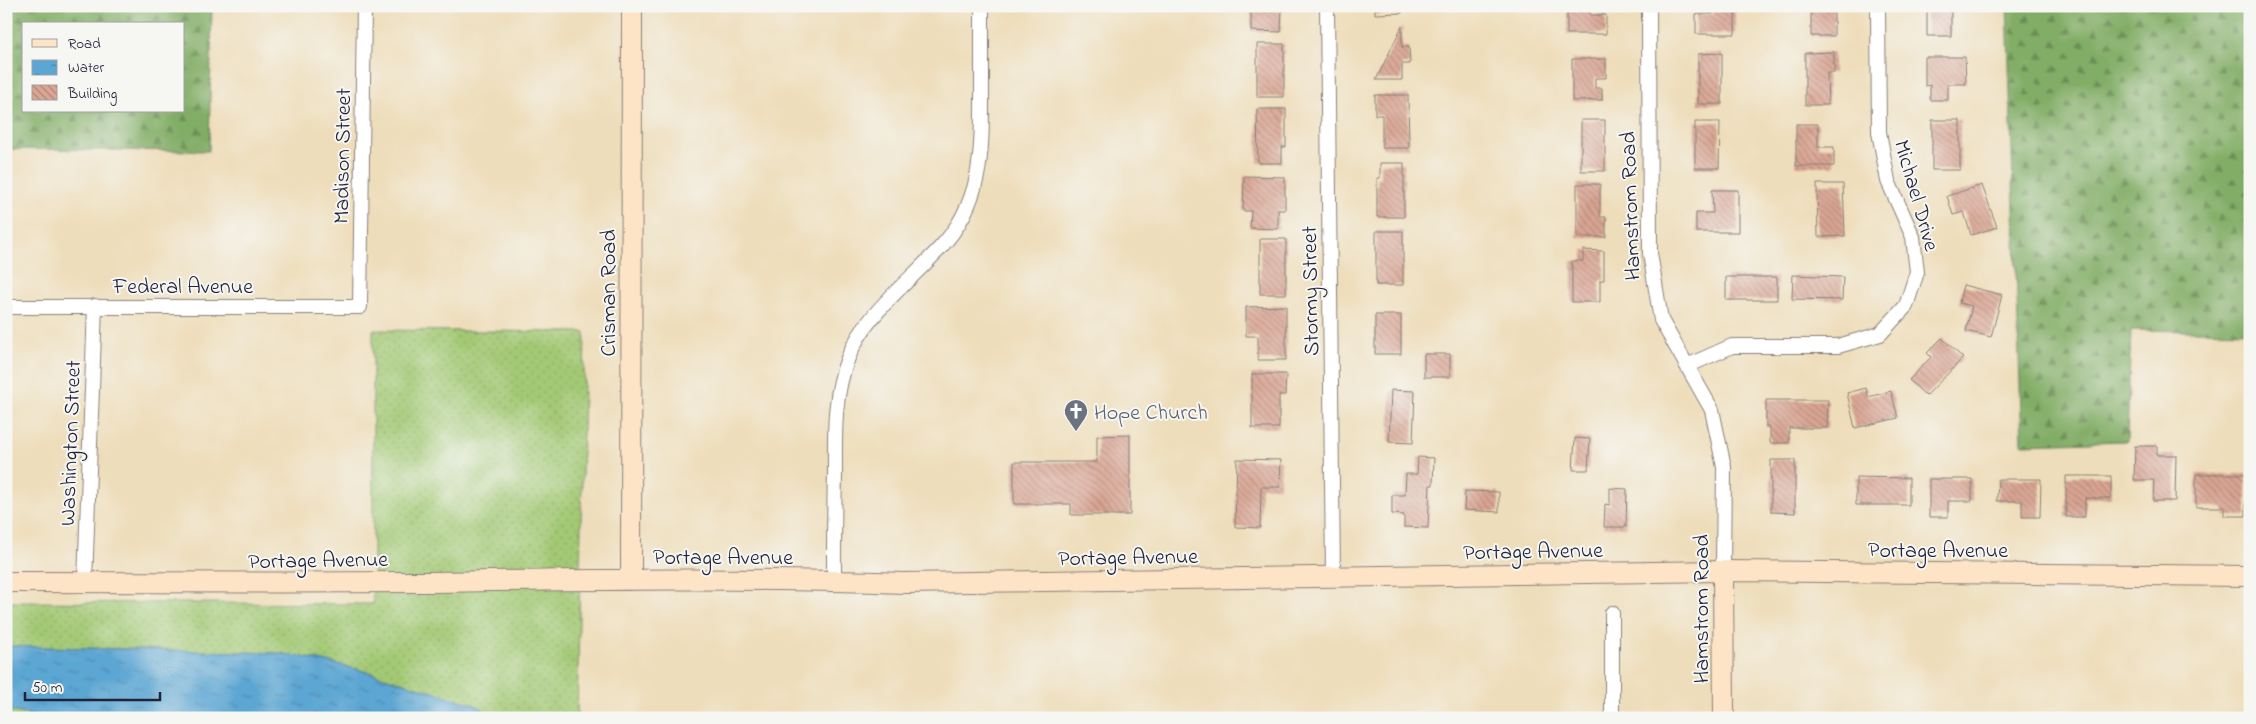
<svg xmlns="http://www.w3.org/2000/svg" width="2256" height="724" font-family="'Indie Flower',sans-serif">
	<defs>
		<pattern id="grass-dots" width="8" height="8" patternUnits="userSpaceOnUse" patternTransform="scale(1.25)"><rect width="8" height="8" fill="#a3c974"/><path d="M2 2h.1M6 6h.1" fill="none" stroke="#8cac65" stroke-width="1.8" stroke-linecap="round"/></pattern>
		<pattern id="forest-firs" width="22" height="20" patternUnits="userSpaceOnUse" patternTransform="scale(1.25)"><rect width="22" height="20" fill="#82ad66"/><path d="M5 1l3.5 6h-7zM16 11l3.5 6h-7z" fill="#6a8c55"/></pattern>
		<pattern id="water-ripples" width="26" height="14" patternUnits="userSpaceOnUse" patternTransform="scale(1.25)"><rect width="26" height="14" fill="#5ca6d3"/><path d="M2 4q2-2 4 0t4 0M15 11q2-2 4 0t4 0" fill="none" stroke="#4c87ac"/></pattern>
		<pattern id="building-back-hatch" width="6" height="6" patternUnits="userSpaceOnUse" patternTransform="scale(1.25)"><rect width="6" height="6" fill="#daa593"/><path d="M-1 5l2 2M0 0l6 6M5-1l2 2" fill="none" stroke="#b08679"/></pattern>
	</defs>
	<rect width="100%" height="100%" fill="#f6f6f2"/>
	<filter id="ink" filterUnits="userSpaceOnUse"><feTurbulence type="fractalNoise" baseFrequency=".02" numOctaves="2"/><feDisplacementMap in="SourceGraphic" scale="10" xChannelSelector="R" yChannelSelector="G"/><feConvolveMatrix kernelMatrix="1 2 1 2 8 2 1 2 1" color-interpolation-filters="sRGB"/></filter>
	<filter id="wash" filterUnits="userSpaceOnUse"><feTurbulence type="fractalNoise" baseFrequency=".0096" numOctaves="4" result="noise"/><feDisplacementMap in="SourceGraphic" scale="20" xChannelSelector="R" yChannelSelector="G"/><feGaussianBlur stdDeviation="1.12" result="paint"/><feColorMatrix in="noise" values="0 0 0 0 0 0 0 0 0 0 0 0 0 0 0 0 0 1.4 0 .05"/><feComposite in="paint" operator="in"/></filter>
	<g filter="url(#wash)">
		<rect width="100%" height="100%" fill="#eeddba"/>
		<!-- grass -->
		<path fill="url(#grass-dots)" stroke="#627658" d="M 373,330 L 585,332 L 577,718 L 488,718 L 483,709 L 473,704 C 407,685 344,661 276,653 L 6,646 L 6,602 L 373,604 Z
			M 6,710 L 45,718 L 6,718 Z"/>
		<!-- forest -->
		<path fill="url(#forest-firs)" stroke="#526850" fill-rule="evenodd" d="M 212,6 L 209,151 L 6,149 L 7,6 ZM 24,24 L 184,24 L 184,111 L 24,111 Z
			M 2007,6 L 2250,6 L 2250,332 L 2131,330 L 2127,441 L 2022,444 Z"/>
		<!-- water -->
		<path fill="url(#water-ripples)" stroke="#3f6487" d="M 6,646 L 276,653 C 344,661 407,685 473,704 L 483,709 L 488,718 L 45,718 L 6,710 Z"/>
		<g id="blocks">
			<!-- building -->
			<path fill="url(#building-back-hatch)" d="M 1251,6 L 1282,6 L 1281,32 L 1251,31 Z
				M 1375,6 L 1402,6 L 1402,13 L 1375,14 Z
				M 1567,6 L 1590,6 L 1590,15 L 1606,15 L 1606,34 L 1567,34 Z
				M 1713,6 L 1735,6 L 1735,34 L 1696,34 L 1696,14 L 1713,14 Z
				M 1811,6 L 1834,6 L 1834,36 L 1811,36 Z
				M 1927,6 L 1951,6 L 1951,36 L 1927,36 Z
				M 1402,26 L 1402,47 L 1409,47 L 1410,64 L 1402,64 L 1402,80 L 1376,80 Z
				M 1257,44 L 1284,44 L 1284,97 L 1257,97 Z
				M 1834,52 L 1834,73 L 1827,73 L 1828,105 L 1805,105 L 1805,53 Z
				M 1722,53 L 1722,104 L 1698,104 L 1698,54 Z
				M 1925,57 L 1965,57 L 1966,84 L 1948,84 L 1948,100 L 1930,100 L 1930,85 L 1925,86 Z
				M 1572,59 L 1606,59 L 1606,78 L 1595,78 L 1595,88 L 1602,88 L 1602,100 L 1572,101 Z
				M 1375,95 L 1408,95 L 1409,148 L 1382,148 L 1382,115 L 1375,115 Z
				M 1257,109 L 1286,109 L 1286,147 L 1282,147 L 1282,163 L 1258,163 Z
				M 1581,120 L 1605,120 L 1605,171 L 1581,171 Z
				M 1932,120 L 1960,120 L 1960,170 L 1932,170 Z
				M 1695,122 L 1720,122 L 1719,168 L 1695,168 Z
				M 1796,124 L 1818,124 L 1818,147 L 1834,147 L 1834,166 L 1796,166 Z
				M 1380,163 L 1404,163 L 1404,217 L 1377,217 L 1377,178 L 1380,178 Z
				M 1244,176 L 1285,177 L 1285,210 L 1278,210 L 1278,229 L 1250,228 L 1251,211 L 1243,211 Z
				M 1577,184 L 1600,184 L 1600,217 L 1606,217 L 1606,237 L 1577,237 Z
				M 1817,184 L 1843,184 L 1845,236 L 1818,237 Z
				M 1982,185 L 1997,227 L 1971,235 L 1964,212 L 1953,215 L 1947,196 Z
				M 1712,190 L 1738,190 L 1738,232 L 1696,232 L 1696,213 L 1713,213 Z
				M 1376,231 L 1403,231 L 1403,285 L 1376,285 Z
				M 1260,239 L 1286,239 L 1286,294 L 1260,294 Z
				M 1583,250 L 1604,251 L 1604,280 L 1600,280 L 1600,302 L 1572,302 L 1572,261 L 1583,261 Z
				M 1793,275 L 1843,277 L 1842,300 L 1792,299 Z
				M 1726,277 L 1777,277 L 1777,300 L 1726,300 Z
				M 1963,285 L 2002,295 L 1991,337 L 1966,331 L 1972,306 L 1959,303 Z
				M 1286,306 L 1286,360 L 1258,360 L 1258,336 L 1246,336 L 1246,307 Z
				M 1375,315 L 1401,315 L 1401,354 L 1375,354 Z
				M 1942,338 L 1963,358 L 1926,396 L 1909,380 L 1931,357 L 1927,353 Z
				M 1424,354 L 1450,354 L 1450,377 L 1424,377 Z
				M 1252,374 L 1286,374 L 1285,395 L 1279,395 L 1279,428 L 1252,428 Z
				M 1866,388 L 1868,397 L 1891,391 L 1898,418 L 1855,428 L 1847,393 Z
				M 1391,390 L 1415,391 L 1413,443 L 1389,442 Z
				M 1766,400 L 1828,400 L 1827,428 L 1789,428 L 1789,443 L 1770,443 L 1770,427 L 1766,427 Z
				M 1130,435 L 1130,515 L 1071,515 L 1071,504 L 1014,504 L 1014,462 L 1097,462 L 1097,436 Z
				M 1575,438 L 1590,439 L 1588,470 L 1573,470 Z
				M 2135,446 L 2157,446 L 2157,455 L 2176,455 L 2175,501 L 2153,501 L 2154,480 L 2134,480 Z
				M 1418,457 L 1434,458 L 1433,485 L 1430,485 L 1428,528 L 1404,527 L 1404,515 L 1392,514 L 1392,495 L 1405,495 L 1406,474 L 1417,474 Z
				M 1237,459 L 1281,460 L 1280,487 L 1261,487 L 1260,528 L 1235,527 Z
				M 1771,460 L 1795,460 L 1795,513 L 1771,512 Z
				M 2196,474 L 2246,474 L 2246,516 L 2224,516 L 2224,507 L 2196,507 Z
				M 2066,476 L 2111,476 L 2111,498 L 2085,498 L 2085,517 L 2066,517 Z
				M 1856,477 L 1909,478 L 1909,505 L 1856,505 Z
				M 1929,479 L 1972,479 L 1972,501 L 1948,501 L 1948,517 L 1929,517 Z
				M 1998,479 L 2041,479 L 2040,517 L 2022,517 L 2022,501 L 1997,501 Z
				M 1610,488 L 1627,489 L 1626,527 L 1604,527 L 1605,504 L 1610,505 Z
				M 1465,491 L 1499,492 L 1499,512 L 1464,510 Z"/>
		</g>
	</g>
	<g filter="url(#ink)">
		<use href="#blocks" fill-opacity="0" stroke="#88807a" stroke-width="1"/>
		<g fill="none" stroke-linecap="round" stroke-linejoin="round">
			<!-- street casing -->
			<g stroke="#88807a" stroke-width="16">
				<path id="street" d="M 1327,6 L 1333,576
					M 1649,6 L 1650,253 L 1661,320 L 1712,410 L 1724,467 L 1723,571
					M 6,307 L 360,307 L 364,6
					M 1687,366 L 1732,346 L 1838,346 L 1880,334 L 1906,306 L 1917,272 L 1913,237 L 1888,181 L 1879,132 L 1878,6
					M 834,580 C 834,545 834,510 835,474 C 835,435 833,396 848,358 C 865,314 908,283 939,249 C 982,204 982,155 982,97 C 982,67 982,37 982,6
					M 85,582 L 95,306
					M 1612,613 L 1612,718"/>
			</g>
			<!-- secondary casing -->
			<g stroke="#88807a" stroke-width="22">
				<path id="secondary" d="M 1723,571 L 1724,718
					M 631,580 L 632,6
					M 6,582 C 143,582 280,583 417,582 C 579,580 741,577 903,583 L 1723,571 L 2250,576"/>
			</g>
			<!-- street -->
			<use href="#street" stroke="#fff" stroke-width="14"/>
			<!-- secondary -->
			<use href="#secondary" stroke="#fee4c6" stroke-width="20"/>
		</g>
	</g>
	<!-- icons -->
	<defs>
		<g id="church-pin" transform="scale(1.25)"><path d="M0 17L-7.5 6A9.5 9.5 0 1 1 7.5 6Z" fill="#6b7280" stroke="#f6f6f2"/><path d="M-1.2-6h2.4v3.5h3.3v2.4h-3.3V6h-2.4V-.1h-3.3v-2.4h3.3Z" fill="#fff"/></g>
	</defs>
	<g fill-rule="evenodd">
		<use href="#church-pin" x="1076" y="411"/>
	</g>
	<g text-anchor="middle" stroke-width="4" stroke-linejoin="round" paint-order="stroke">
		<!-- street labels -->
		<g font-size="22" fill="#22223b" stroke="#f6f6f2">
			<text transform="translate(341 156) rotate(-89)" y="8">Madison Street</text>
			<text transform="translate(1918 195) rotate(74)" y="8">Michael Drive</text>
			<text transform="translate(1629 206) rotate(-92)" y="8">Hamstrom Road</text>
			<text x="183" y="293">Federal Avenue</text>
			<text transform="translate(1309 291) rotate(-91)" y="8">Stormy Street</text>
			<text transform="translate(607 293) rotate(-90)" y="8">Crisman Road</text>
			<text transform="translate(69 443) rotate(-88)" y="8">Washington Street</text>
			<text x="1938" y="557">Portage Avenue</text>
			<text transform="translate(1533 550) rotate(-1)" y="8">Portage Avenue</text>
			<text x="723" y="564">Portage Avenue</text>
			<text transform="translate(1128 556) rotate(-1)" y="8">Portage Avenue</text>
			<text transform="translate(318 559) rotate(-1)" y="8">Portage Avenue</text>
			<text transform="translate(1700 609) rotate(-90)" y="8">Hamstrom Road</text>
		</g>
		<!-- worship labels -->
		<g font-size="22" fill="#5b616d" stroke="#f6f6f2" text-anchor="start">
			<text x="1094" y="419">Hope Church</text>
		</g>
	</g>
	<!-- margin -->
	<rect width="2256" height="724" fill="none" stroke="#f6f6f2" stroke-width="25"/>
	<!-- legend -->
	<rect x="22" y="22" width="162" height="90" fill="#f6f6f2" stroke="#a1a1a9"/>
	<rect x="32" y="39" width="25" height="8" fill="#fee4c6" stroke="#a1a1a9"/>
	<text x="68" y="48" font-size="15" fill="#22223b">Road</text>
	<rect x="32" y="60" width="25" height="15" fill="url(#water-ripples)" stroke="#a1a1a9"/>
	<text x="68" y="72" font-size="15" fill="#22223b">Water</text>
	<rect x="32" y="85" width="25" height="15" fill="url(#building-back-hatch)" stroke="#a1a1a9"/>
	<text x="68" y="98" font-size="15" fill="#22223b">Building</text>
	<!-- scale -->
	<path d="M25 692v8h135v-8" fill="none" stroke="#22223b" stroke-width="2.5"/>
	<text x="32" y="692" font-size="15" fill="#22223b" stroke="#f6f6f2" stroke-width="4" paint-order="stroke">50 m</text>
</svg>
